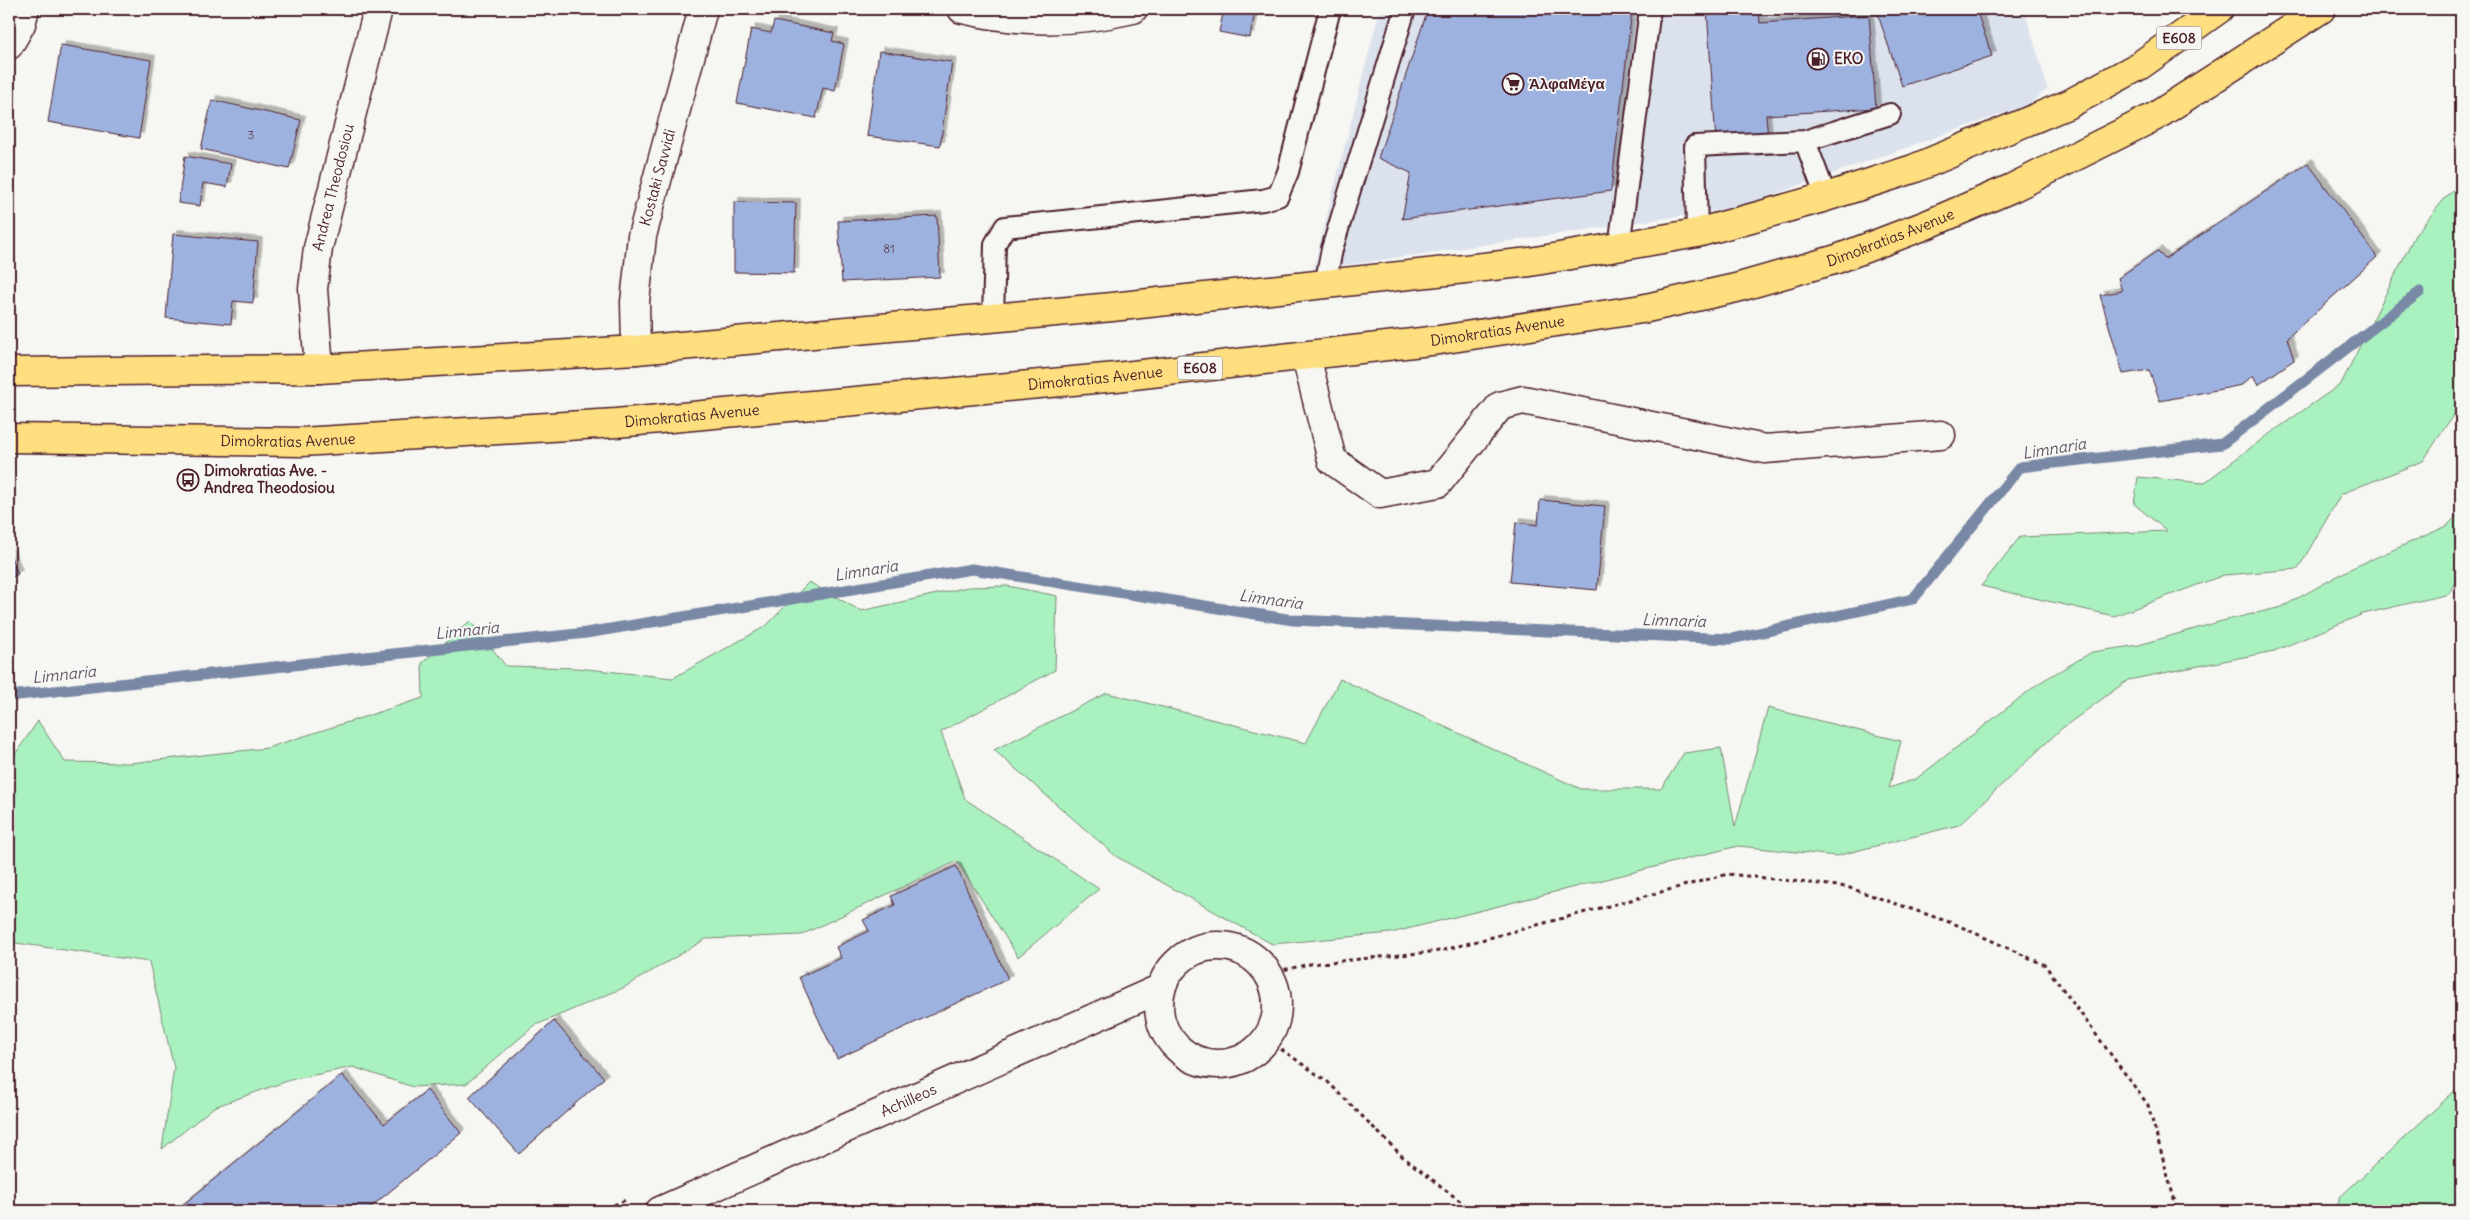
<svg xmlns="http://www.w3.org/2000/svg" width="2470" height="1220" font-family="Delius,sans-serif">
	<defs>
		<filter id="shadow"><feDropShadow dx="4.5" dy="-4.5" stdDeviation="0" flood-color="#0004"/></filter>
	</defs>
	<rect width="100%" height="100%" fill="#f6f6f2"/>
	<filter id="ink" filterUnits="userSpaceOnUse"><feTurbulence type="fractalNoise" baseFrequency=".02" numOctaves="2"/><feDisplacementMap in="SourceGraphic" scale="10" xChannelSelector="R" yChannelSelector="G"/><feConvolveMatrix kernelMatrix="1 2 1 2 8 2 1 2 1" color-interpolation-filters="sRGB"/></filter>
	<g filter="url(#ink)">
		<!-- built -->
		<path fill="#dce2ed" d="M 1380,9 L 2024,9 L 2048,89 L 2027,105 L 1735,208 L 1313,270 Z"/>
		<!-- green -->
		<path fill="#a9f2bf" stroke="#7a8875" d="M 2461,182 L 2461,403 L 2423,461 L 2341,494 L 2298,569 L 2224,575 L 2114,616 L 1981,586 L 2020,537 L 2167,531 L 2134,504 L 2138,477 L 2204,483 L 2265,437 L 2341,384 L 2415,235 L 2446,197 Z
			M 2461,511 L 2461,569 L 2449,594 L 2363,614 L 2274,651 L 2128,680 L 2061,729 L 1959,825 L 1836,856 L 1738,846 L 1391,933 L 1272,944 L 1117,857 L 994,750 L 1107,693 L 1306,743 L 1340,679 L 1581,789 L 1661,789 L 1684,753 L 1721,748 L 1735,827 L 1768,708 L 1901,741 L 1889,788 L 1916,779 L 2039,683 L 2092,652 L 2139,645 L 2222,621 L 2282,607 L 2350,569 L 2447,526 Z
			M 809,582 L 861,611 L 968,587 L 1008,586 L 1057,596 L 1055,670 L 941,732 L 965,799 L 1099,889 L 1018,957 L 957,861 L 801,935 L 706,939 L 623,988 L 534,1026 L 466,1084 L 413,1087 L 353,1067 L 290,1080 L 214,1107 L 162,1149 L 174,1068 L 149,962 L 9,942 L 9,763 L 38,721 L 65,762 L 130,763 L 267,748 L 423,698 L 422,663 L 470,621 L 506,666 L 577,668 L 673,678 L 766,626 Z
			M 2461,1085 L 2461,1211 L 2335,1211 L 2340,1197 Z"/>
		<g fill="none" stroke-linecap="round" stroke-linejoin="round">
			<!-- stream -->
			<path stroke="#7988a5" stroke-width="11" d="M 9,696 L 586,633 L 972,569 L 1293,620 L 1731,639 L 1913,599 L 2020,467 L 2222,444 L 2420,292"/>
		</g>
		<!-- building -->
		<path fill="#9eb2e0" stroke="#4a1f2b" filter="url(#shadow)" d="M 1224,9 L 1255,11 L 1250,38 L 1219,32 Z
			M 1428,9 L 1632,9 L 1611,191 L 1402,219 L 1411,173 L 1378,158 Z
			M 1707,9 L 1759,9 L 1760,23 L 1869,15 L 1876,108 L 1766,115 L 1768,139 L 1716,142 Z
			M 1876,9 L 1976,9 L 1992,56 L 1902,86 Z
			M 774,21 L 834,33 L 832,41 L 844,44 L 835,91 L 823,88 L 816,118 L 737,103 L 751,29 L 771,33 Z
			M 61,45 L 151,60 L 139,138 L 48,122 Z
			M 879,51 L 952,62 L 940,146 L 867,136 Z
			M 212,100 L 301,120 L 289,169 L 201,149 Z
			M 185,156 L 231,164 L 227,187 L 203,183 L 200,206 L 178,203 Z
			M 2308,163 L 2377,257 L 2287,338 L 2294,360 L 2258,385 L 2253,375 L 2242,385 L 2160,401 L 2149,370 L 2123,374 L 2100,295 L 2122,291 L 2118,278 L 2157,251 L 2165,259 Z
			M 734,202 L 796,203 L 794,273 L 734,272 Z
			M 937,216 L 940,277 L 842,282 L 838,221 Z
			M 173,234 L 258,242 L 253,303 L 233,301 L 231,324 L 166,318 Z
			M 1540,500 L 1605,506 L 1597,590 L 1510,582 L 1516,522 L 1538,525 Z
			M 9,552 L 18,574 L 9,579 Z
			M 956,866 L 1008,979 L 837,1059 L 799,977 L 841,958 L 836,947 L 869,931 L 863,920 L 895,905 L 891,896 Z
			M 554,1021 L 604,1078 L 519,1154 L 469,1097 Z
			M 342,1075 L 384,1124 L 427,1090 L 461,1133 L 366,1211 L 175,1211 Z"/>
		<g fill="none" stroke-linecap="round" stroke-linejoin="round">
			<!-- lane casing -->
			<g stroke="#4a1f2b" stroke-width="24">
				<path id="lane" d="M 1805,141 L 1826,197
					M 1697,233 L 1695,146 L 1805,141 L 1890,114
					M 1619,247 L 1650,9
					M 1325,285 L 1332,249 L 1405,9
					M 993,318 L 995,244 L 1005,227 L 1263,200 L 1278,196 L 1288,172 L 1330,9"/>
			</g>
			<!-- street casing -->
			<g stroke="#4a1f2b" stroke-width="31">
				<g id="street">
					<path d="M 962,9 C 1021,23 1073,23 1133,9"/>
					<path d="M 9,45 L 21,24 L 25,9"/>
					<path id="s1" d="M 636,350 L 635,302 L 642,236 L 703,9"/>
					<path d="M 1306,356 L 1332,460 L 1380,494 L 1438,483 L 1500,406 L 1523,400 L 1765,449 L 1941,435"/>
					<path id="s2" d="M 319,369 L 313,289 L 318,248 L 378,9"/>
					<circle cx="1218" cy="1005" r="59"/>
					<path id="s3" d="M 660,1211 L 1159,989"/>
				</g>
			</g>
			<!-- highway casing -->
			<g stroke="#4a1f2b" stroke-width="31">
				<g id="highway">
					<path d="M 9,372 L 319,369 L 636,350 L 1112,307 L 1530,262 L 1697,233 L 1826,197 L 1913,169 L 2069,104 L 2139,66 L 2219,9"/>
					<path id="s4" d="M 9,438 L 301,442 L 616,423 L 1116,377 L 1439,340 L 1642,309 L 1736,288 L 1837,259 L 1926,225 L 2012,188 L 2156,116 L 2321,9"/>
				</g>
			</g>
			<!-- path -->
			<path stroke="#4a1f2b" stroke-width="3" stroke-dasharray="4 4" stroke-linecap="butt" d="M 1269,973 L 1310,964 L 1440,951 L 1728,874 L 1847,887 L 1955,924 L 2045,965 L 2148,1105 L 2175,1202 L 2174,1211
				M 1268,1040 L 1328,1082 L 1403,1157 L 1473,1211
				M 1962,1207 L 1969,1211
				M 599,1211 L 628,1199"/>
			<!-- lane -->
			<use href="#lane" stroke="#f6f6f2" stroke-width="20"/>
			<!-- street -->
			<use href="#street" stroke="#f6f6f2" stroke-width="28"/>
			<!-- highway -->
			<use href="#highway" stroke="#fddf80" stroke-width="28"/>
		</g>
	</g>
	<!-- icons -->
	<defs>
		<g id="fuel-ring" transform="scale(1.125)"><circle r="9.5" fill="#f6f6f2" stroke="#4a1f2b" stroke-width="1.5"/><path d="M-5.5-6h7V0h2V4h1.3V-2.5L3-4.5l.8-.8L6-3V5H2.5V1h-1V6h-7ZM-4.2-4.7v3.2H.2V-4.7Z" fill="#4a1f2b"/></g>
		<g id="supermarket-ring" transform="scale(1.125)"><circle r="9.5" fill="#f6f6f2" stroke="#4a1f2b" stroke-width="1.5"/><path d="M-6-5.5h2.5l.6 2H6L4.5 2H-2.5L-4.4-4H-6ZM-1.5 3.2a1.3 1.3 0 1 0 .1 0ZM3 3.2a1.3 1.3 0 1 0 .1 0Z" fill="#4a1f2b"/></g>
		<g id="bus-ring" transform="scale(1.125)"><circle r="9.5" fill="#f6f6f2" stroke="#4a1f2b" stroke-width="1.5"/><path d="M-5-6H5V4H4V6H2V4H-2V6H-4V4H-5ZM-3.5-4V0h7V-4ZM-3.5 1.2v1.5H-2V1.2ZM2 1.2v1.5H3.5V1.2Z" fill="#4a1f2b"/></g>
	</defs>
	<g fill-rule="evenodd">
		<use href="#fuel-ring" x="1818" y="59"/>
		<use href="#supermarket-ring" x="1513" y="84"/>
		<use href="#bus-ring" x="188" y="480"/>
	</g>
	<g text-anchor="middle" stroke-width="4" stroke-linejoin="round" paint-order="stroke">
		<!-- number labels -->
		<g font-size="12" fill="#5f4458">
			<text x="251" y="139">3</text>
			<text x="889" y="253">81</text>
		</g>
		<!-- shield labels -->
		<g fill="#f6f6f2" stroke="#7e6067" stroke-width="1">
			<rect x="2156.5" y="26.5" width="45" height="23" rx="4"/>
			<rect x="1177.5" y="356.5" width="45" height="23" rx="4"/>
		</g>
		<g font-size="14" font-weight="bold" fill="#4a1f2b">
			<text x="2179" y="43">E608</text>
			<text x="1200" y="373">E608</text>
		</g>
		<!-- poi labels -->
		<g font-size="15" font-weight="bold" fill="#4a1f2b" stroke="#f6f6f2" text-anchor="start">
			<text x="1834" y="64">EKO</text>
			<text x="1529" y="89">ΆλφαΜέγα</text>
			<text x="204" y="476">Dimokratias Ave. -<tspan x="204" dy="17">Andrea Theodosiou</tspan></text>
		</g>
		<!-- street labels -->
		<g font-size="15" fill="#4a1f2b" stroke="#f6f6f2">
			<text dy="5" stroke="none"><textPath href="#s1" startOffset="175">Kostaki Savvidi</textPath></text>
			<text dy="5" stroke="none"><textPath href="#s2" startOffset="184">Andrea Theodosiou</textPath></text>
			<text dy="5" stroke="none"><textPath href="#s4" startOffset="1899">Dimokratias Avenue</textPath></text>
			<text dy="5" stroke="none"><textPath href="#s4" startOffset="1494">Dimokratias Avenue</textPath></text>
			<text dy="5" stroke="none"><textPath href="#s4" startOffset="1089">Dimokratias Avenue</textPath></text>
			<text dy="5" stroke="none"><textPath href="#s4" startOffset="684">Dimokratias Avenue</textPath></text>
			<text dy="5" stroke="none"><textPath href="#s4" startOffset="279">Dimokratias Avenue</textPath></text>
			<text dy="5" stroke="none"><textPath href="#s3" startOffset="272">Achilleos</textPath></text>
		</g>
		<!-- water labels -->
		<g font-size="16" font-style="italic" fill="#615468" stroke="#f6f6f2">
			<text transform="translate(2054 448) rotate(-9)" y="6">Limnaria</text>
			<text transform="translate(866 570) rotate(-9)" y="6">Limnaria</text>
			<text transform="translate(1271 599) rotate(8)" y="6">Limnaria</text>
			<text transform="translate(1674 620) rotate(2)" y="6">Limnaria</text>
			<text transform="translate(467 630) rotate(-6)" y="6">Limnaria</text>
			<text transform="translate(64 674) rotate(-6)" y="6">Limnaria</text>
		</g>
	</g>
	<!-- margin -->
	<rect width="2470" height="1220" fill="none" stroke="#f6f6f2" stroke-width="30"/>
	<rect x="15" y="15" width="2440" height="1190" fill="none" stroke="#4a1f2b" stroke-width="2" filter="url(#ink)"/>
</svg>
